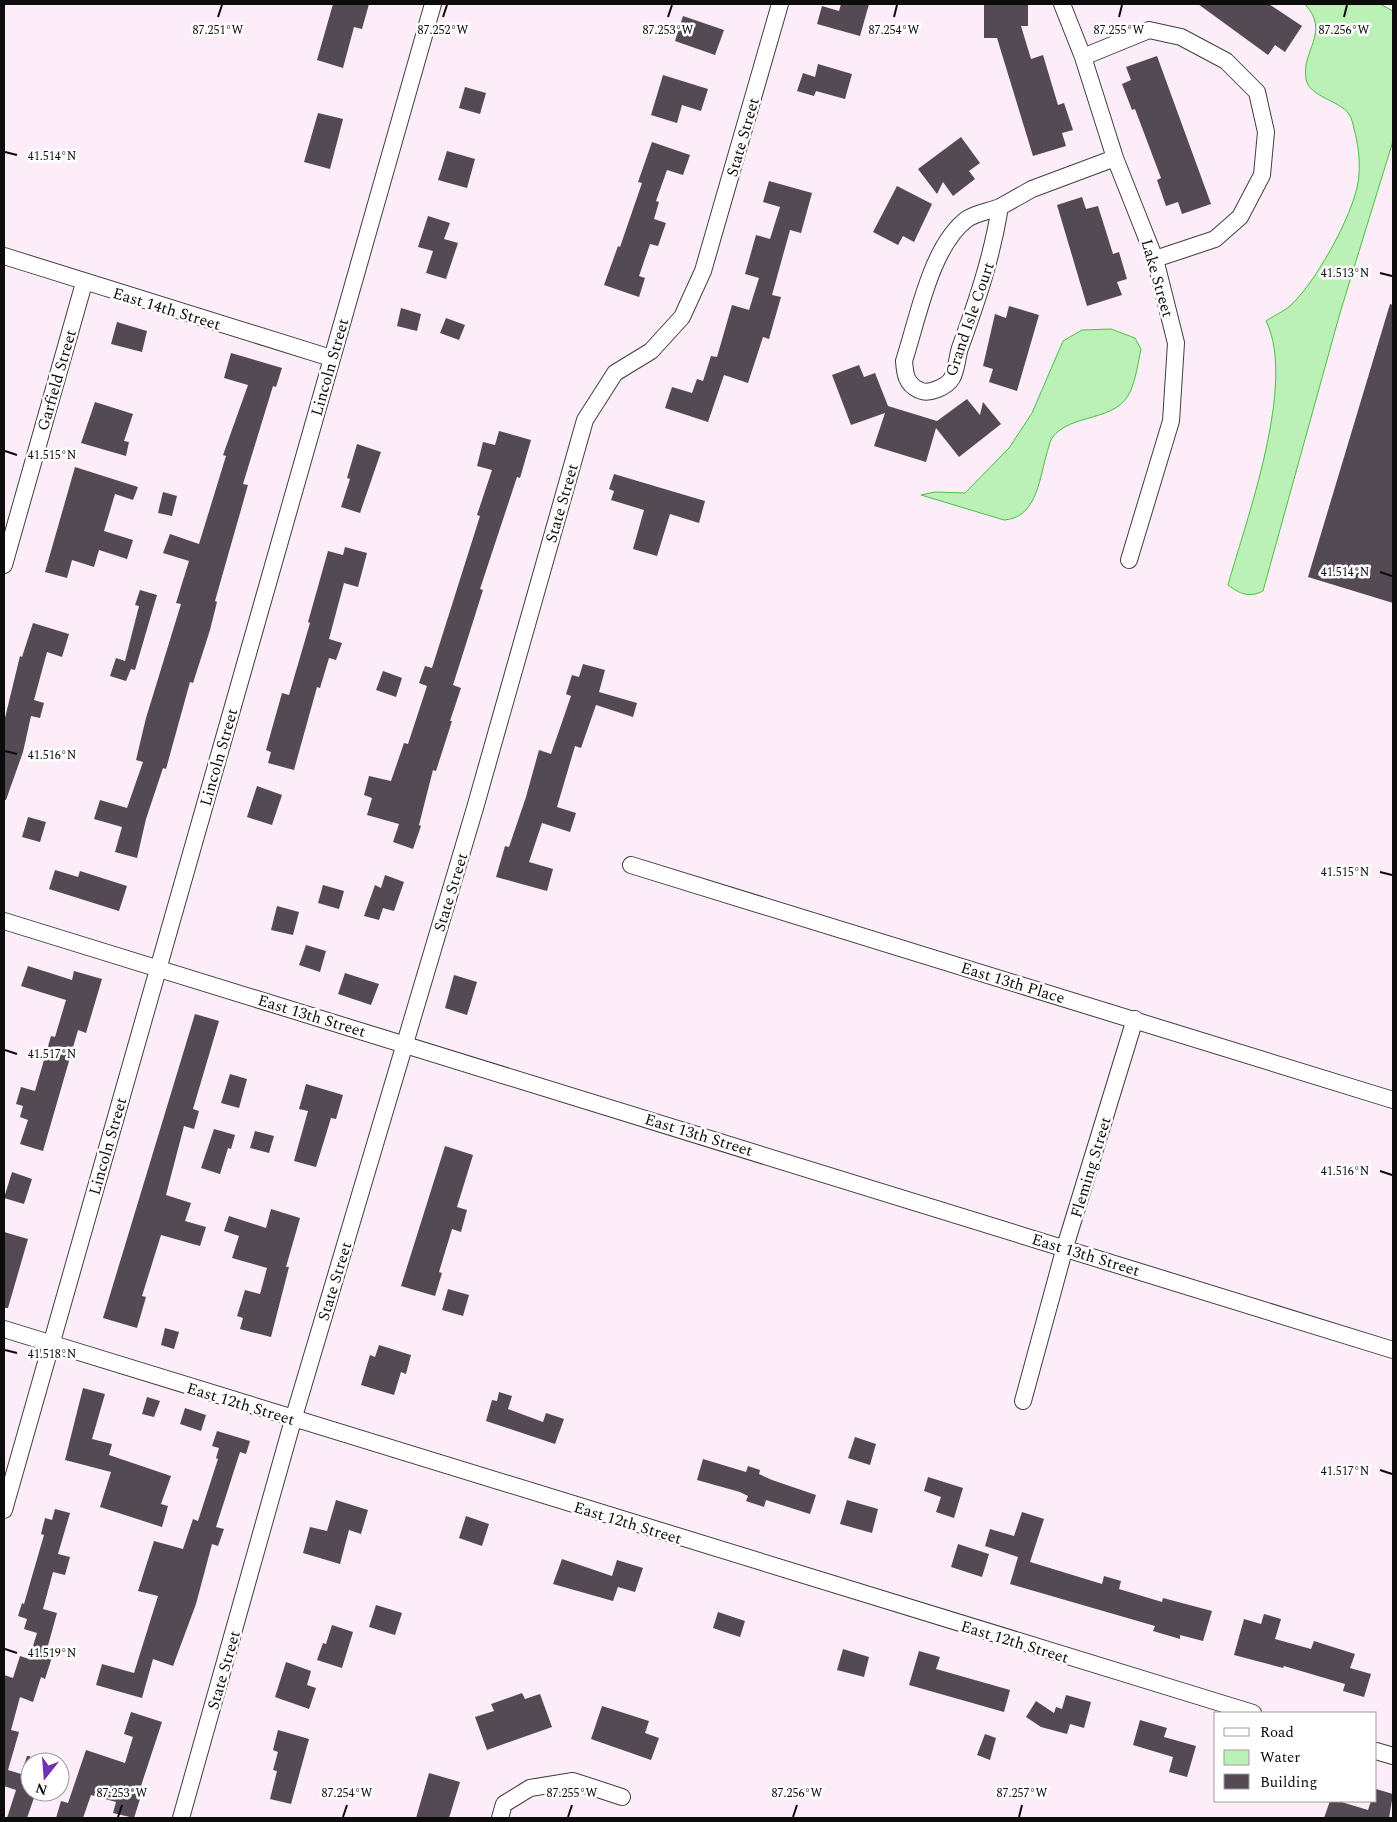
<svg xmlns="http://www.w3.org/2000/svg" width="1397" height="1822" font-family="Spectral,serif">
	<rect width="100%" height="100%" fill="#fdedf8"/>
	<!-- water -->
	<path fill="#bbf0b7" stroke="#4ac144" d="M 1305,4 L 1380,4 L 1393,11 L 1393,141 L 1340,313 L 1263,591 C 1249,598 1240,594 1228,585 C 1246,520 1297,383 1266,321 C 1275,315 1287,310 1294,302 C 1318,278 1358,207 1359,174 C 1360,159 1358,143 1354,129 C 1353,125 1352,118 1349,114 C 1339,100 1309,97 1306,79 C 1301,50 1331,33 1305,4 Z
		M 1111,329 L 1135,338 L 1141,349 C 1138,363 1136,378 1131,390 C 1118,423 1071,412 1052,438 C 1049,443 1048,451 1046,456 C 1039,483 1035,518 1004,520 L 921,495 L 935,492 L 965,493 L 1009,448 L 1032,413 L 1063,341 L 1082,330 Z"/>
	<!-- building -->
	<path fill="#534a54" d="M 333,4 L 369,4 L 362,29 L 354,27 L 343,68 L 317,60 Z
		M 841,4 L 869,4 L 860,36 L 817,24 L 822,6 L 839,11 Z
		M 984,4 L 1028,4 L 1028,26 L 1021,26 L 1031,59 L 1043,55 L 1058,105 L 1064,103 L 1073,130 L 1062,133 L 1066,146 L 1033,156 L 997,38 L 984,38 Z
		M 1198,4 L 1269,4 L 1302,26 L 1285,52 L 1275,45 L 1268,55 Z
		M 683,16 L 724,30 L 715,55 L 675,41 Z
		M 1157,56 L 1211,204 L 1182,214 L 1178,202 L 1166,206 L 1157,180 L 1161,178 L 1135,109 L 1132,110 L 1122,84 L 1131,80 L 1126,67 Z
		M 818,64 L 852,74 L 845,99 L 816,91 L 814,96 L 797,91 L 803,73 L 815,77 Z
		M 663,75 L 708,89 L 701,111 L 682,105 L 677,123 L 651,115 Z
		M 465,87 L 486,93 L 480,114 L 459,108 Z
		M 318,113 L 343,119 L 330,169 L 304,162 Z
		M 961,137 L 980,163 L 969,171 L 975,179 L 953,196 L 943,182 L 937,194 L 918,169 Z
		M 652,142 L 690,155 L 683,175 L 667,170 L 656,201 L 659,202 L 654,219 L 666,223 L 658,246 L 650,244 L 639,276 L 645,278 L 639,297 L 604,285 L 618,246 L 620,247 L 642,183 L 638,182 Z
		M 447,151 L 475,159 L 467,188 L 438,180 Z
		M 769,181 L 812,193 L 801,233 L 790,230 L 772,295 L 781,297 L 769,339 L 763,337 L 748,383 L 724,375 L 708,422 L 665,408 L 672,387 L 692,393 L 697,379 L 703,381 L 711,356 L 717,357 L 732,305 L 749,310 L 759,278 L 745,274 L 756,235 L 770,239 L 780,207 L 763,202 Z
		M 897,186 L 932,204 L 914,242 L 903,236 L 898,245 L 873,232 Z
		M 1082,197 L 1086,209 L 1098,206 L 1113,254 L 1119,252 L 1127,279 L 1117,282 L 1122,295 L 1087,306 L 1057,205 Z
		M 428,216 L 450,223 L 444,239 L 458,243 L 446,279 L 426,273 L 433,251 L 418,247 Z
		M 1390,304 L 1393,305 L 1393,603 L 1308,577 Z
		M 1009,306 L 1039,315 L 1017,391 L 989,382 L 993,369 L 983,366 L 995,314 L 1006,318 Z
		M 401,308 L 421,314 L 417,331 L 397,326 Z
		M 446,318 L 465,325 L 459,340 L 440,333 Z
		M 117,322 L 147,331 L 142,352 L 111,344 Z
		M 231,353 L 282,368 L 276,387 L 273,386 L 243,484 L 248,485 L 215,601 L 217,602 L 210,630 L 193,683 L 190,682 L 166,769 L 163,768 L 146,819 L 137,858 L 115,852 L 122,827 L 94,819 L 100,800 L 127,808 L 143,762 L 136,760 L 146,718 L 181,604 L 176,603 L 189,561 L 163,553 L 170,534 L 199,544 L 226,456 L 223,455 L 248,385 L 224,378 Z
		M 859,365 L 864,377 L 875,373 L 888,406 L 937,421 L 967,399 L 980,415 L 983,402 L 1001,424 L 959,457 L 936,428 L 926,462 L 874,446 L 885,413 L 851,425 L 832,375 Z
		M 95,402 L 133,414 L 124,441 L 129,442 L 126,456 L 81,443 Z
		M 499,431 L 531,440 L 520,478 L 517,477 L 480,589 L 483,590 L 453,685 L 461,688 L 450,721 L 452,721 L 436,771 L 433,770 L 419,825 L 421,826 L 413,849 L 393,842 L 399,824 L 367,815 L 372,798 L 364,795 L 369,776 L 391,781 L 404,743 L 408,744 L 427,686 L 419,683 L 425,666 L 432,668 L 480,516 L 477,515 L 492,470 L 477,466 L 483,442 L 495,445 Z
		M 357,444 L 381,452 L 360,513 L 341,507 L 350,479 L 347,478 Z
		M 75,467 L 138,487 L 133,500 L 115,494 L 104,531 L 133,540 L 127,559 L 99,550 L 94,567 L 72,560 L 67,578 L 45,572 Z
		M 614,474 L 705,501 L 699,523 L 670,514 L 657,556 L 633,549 L 644,510 L 611,500 L 614,491 L 609,489 Z
		M 163,492 L 177,496 L 172,516 L 158,513 Z
		M 345,547 L 367,553 L 358,587 L 344,583 L 329,639 L 342,643 L 336,660 L 329,658 L 320,688 L 317,687 L 294,770 L 268,763 L 271,752 L 266,750 L 282,693 L 289,695 L 310,623 L 308,622 L 328,551 L 343,555 Z
		M 140,590 L 157,595 L 135,670 L 131,669 L 126,681 L 110,676 L 116,658 L 125,661 L 139,606 L 135,605 Z
		M 33,623 L 69,634 L 62,657 L 47,652 L 34,700 L 44,703 L 40,718 L 31,716 L 23,752 L 6,800 L 4,800 L 4,722 L 20,656 L 22,657 Z
		M 583,664 L 605,670 L 599,692 L 637,703 L 633,717 L 596,705 L 581,748 L 575,746 L 557,807 L 576,813 L 570,832 L 542,823 L 529,862 L 553,869 L 547,891 L 496,877 L 505,846 L 509,847 L 526,797 L 539,750 L 551,754 L 571,696 L 566,694 L 572,675 L 579,677 Z
		M 383,671 L 402,678 L 396,697 L 376,690 Z
		M 257,786 L 282,795 L 272,825 L 247,817 Z
		M 28,817 L 46,822 L 40,842 L 22,837 Z
		M 55,870 L 78,877 L 80,871 L 127,886 L 119,911 L 49,889 Z
		M 385,875 L 404,882 L 394,911 L 383,908 L 379,920 L 364,916 L 375,885 L 381,888 Z
		M 323,885 L 344,891 L 339,909 L 318,903 Z
		M 277,906 L 299,912 L 293,935 L 271,930 Z
		M 306,945 L 326,951 L 320,972 L 299,965 Z
		M 28,966 L 72,980 L 74,971 L 102,979 L 86,1033 L 78,1030 L 43,1151 L 20,1144 L 28,1120 L 20,1117 L 23,1106 L 16,1104 L 21,1087 L 35,1091 L 51,1036 L 55,1037 L 66,1000 L 21,986 Z
		M 345,973 L 379,984 L 371,1005 L 338,994 Z
		M 454,975 L 477,982 L 467,1015 L 445,1008 Z
		M 195,1014 L 219,1021 L 193,1109 L 199,1111 L 194,1129 L 184,1126 L 166,1195 L 191,1203 L 185,1221 L 206,1227 L 200,1246 L 161,1235 L 142,1296 L 146,1297 L 137,1328 L 103,1318 Z
		M 230,1074 L 247,1079 L 239,1108 L 221,1103 Z
		M 306,1084 L 343,1095 L 336,1119 L 331,1118 L 316,1167 L 294,1161 L 308,1111 L 299,1109 Z
		M 214,1129 L 235,1135 L 231,1149 L 228,1148 L 220,1174 L 201,1168 Z
		M 255,1131 L 274,1136 L 269,1153 L 250,1148 Z
		M 445,1146 L 473,1155 L 457,1207 L 467,1210 L 461,1232 L 452,1229 L 439,1272 L 442,1273 L 435,1296 L 401,1286 Z
		M 12,1172 L 32,1179 L 24,1204 L 4,1198 Z
		M 271,1209 L 300,1218 L 286,1267 L 289,1267 L 271,1337 L 240,1329 L 243,1318 L 237,1316 L 245,1290 L 260,1294 L 267,1268 L 232,1258 L 239,1236 L 224,1231 L 229,1216 L 266,1228 Z
		M 4,1232 L 28,1239 L 8,1308 L 4,1308 Z
		M 448,1289 L 469,1295 L 463,1316 L 442,1310 Z
		M 165,1328 L 179,1332 L 174,1349 L 161,1345 Z
		M 379,1345 L 411,1355 L 406,1374 L 401,1372 L 394,1395 L 361,1385 L 370,1355 L 375,1357 Z
		M 83,1388 L 105,1394 L 92,1439 L 112,1444 L 109,1455 L 171,1476 L 161,1504 L 168,1506 L 162,1527 L 100,1507 L 111,1472 L 65,1460 Z
		M 499,1392 L 512,1396 L 508,1409 L 543,1422 L 546,1413 L 564,1419 L 555,1444 L 486,1421 L 492,1400 L 497,1401 Z
		M 147,1397 L 160,1401 L 154,1417 L 142,1414 Z
		M 185,1408 L 206,1415 L 201,1431 L 180,1424 Z
		M 217,1431 L 250,1441 L 246,1454 L 240,1452 L 216,1527 L 224,1529 L 218,1546 L 212,1544 L 196,1604 L 173,1666 L 153,1659 L 142,1698 L 96,1685 L 102,1664 L 134,1673 L 158,1596 L 138,1591 L 154,1541 L 183,1549 L 193,1519 L 198,1521 L 218,1459 L 216,1458 L 219,1448 L 212,1446 Z
		M 855,1437 L 876,1444 L 870,1465 L 848,1458 Z
		M 703,1459 L 746,1472 L 748,1466 L 760,1470 L 759,1474 L 772,1480 L 816,1495 L 810,1514 L 766,1500 L 764,1507 L 746,1501 L 748,1496 L 740,1492 L 697,1480 Z
		M 928,1477 L 963,1488 L 954,1518 L 936,1512 L 941,1497 L 924,1491 Z
		M 336,1500 L 368,1510 L 361,1534 L 349,1530 L 340,1564 L 303,1553 L 310,1527 L 327,1531 Z
		M 847,1500 L 878,1509 L 872,1533 L 840,1524 Z
		M 55,1509 L 70,1513 L 58,1554 L 70,1557 L 65,1575 L 53,1572 L 43,1609 L 57,1613 L 47,1649 L 54,1651 L 45,1679 L 41,1677 L 33,1702 L 20,1697 L 11,1730 L 19,1732 L 8,1770 L 21,1774 L 27,1756 L 30,1756 L 30,1792 L 36,1792 L 27,1818 L 7,1818 L 16,1790 L 4,1786 L 4,1675 L 13,1678 L 20,1656 L 29,1659 L 37,1633 L 24,1629 L 27,1619 L 18,1616 L 22,1603 L 24,1604 L 44,1535 L 41,1534 L 45,1518 L 52,1520 Z
		M 1022,1512 L 1044,1519 L 1030,1562 L 1102,1584 L 1104,1576 L 1121,1581 L 1119,1589 L 1162,1602 L 1163,1598 L 1212,1611 L 1203,1641 L 1180,1635 L 1180,1639 L 1153,1631 L 1155,1626 L 1010,1584 L 1018,1557 L 985,1546 L 990,1529 L 1014,1536 Z
		M 466,1516 L 489,1524 L 482,1546 L 459,1538 Z
		M 958,1544 L 989,1554 L 982,1577 L 951,1567 Z
		M 562,1559 L 612,1576 L 617,1560 L 643,1568 L 635,1592 L 618,1587 L 613,1601 L 553,1584 Z
		M 376,1605 L 402,1613 L 395,1635 L 369,1627 Z
		M 718,1612 L 745,1621 L 740,1637 L 713,1628 Z
		M 1264,1614 L 1281,1619 L 1275,1639 L 1311,1649 L 1314,1641 L 1355,1654 L 1350,1668 L 1371,1674 L 1364,1697 L 1343,1691 L 1345,1684 L 1284,1666 L 1283,1668 L 1234,1655 L 1244,1619 L 1261,1624 Z
		M 332,1625 L 353,1632 L 342,1668 L 317,1660 L 323,1643 L 326,1644 Z
		M 843,1649 L 869,1657 L 864,1677 L 837,1670 Z
		M 919,1651 L 940,1657 L 936,1669 L 1010,1690 L 1004,1712 L 909,1685 Z
		M 286,1662 L 311,1671 L 307,1685 L 316,1688 L 309,1709 L 275,1697 Z
		M 522,1693 L 525,1699 L 540,1694 L 552,1727 L 487,1750 L 475,1717 L 494,1711 L 491,1704 Z
		M 1066,1695 L 1091,1702 L 1084,1728 L 1070,1724 L 1067,1734 L 1041,1727 L 1026,1717 L 1036,1701 L 1054,1713 L 1056,1707 L 1062,1709 Z
		M 602,1706 L 649,1721 L 645,1733 L 659,1738 L 651,1760 L 591,1739 Z
		M 131,1712 L 162,1722 L 138,1795 L 141,1796 L 134,1818 L 113,1813 L 116,1802 L 91,1795 L 83,1818 L 56,1818 L 61,1801 L 68,1803 L 86,1750 L 125,1763 L 133,1737 L 124,1734 Z
		M 1140,1720 L 1167,1728 L 1164,1737 L 1196,1746 L 1187,1777 L 1169,1772 L 1173,1757 L 1133,1745 Z
		M 278,1730 L 309,1739 L 291,1804 L 270,1799 L 277,1771 L 273,1770 L 278,1752 L 273,1750 Z
		M 985,1734 L 996,1738 L 990,1760 L 977,1755 Z
		M 429,1773 L 460,1782 L 449,1818 L 416,1818 Z
		M 1376,1789 L 1393,1794 L 1389,1818 L 1324,1818 L 1330,1801 L 1338,1801 L 1368,1810 L 1371,1801 L 1376,1801 Z"/>
	<g fill="none" stroke-linecap="round" stroke-linejoin="round">
		<!-- minor casing -->
		<g stroke="#3f3f3f" stroke-width="18">
			<path id="minor" d="M 1062,4 L 1083,57 L 1115,158 L 1155,259 L 1176,343 L 1171,421 L 1129,560
				M 1083,57 L 1149,30 L 1181,37 L 1226,61 L 1257,92 L 1266,132 L 1262,175 L 1240,217 L 1215,239 L 1155,259
				M 1000,207 C 990,211 976,213 967,219 C 931,246 918,318 904,361 C 905,374 906,384 919,390 C 928,395 947,387 952,378 C 957,369 957,357 960,348 C 977,301 992,257 1000,207 L 1032,189 L 1115,158
				M 4,256 L 331,358
				M 4,565 L 84,283
				M 631,865 L 1393,1100
				M 4,921 L 1393,1350
				M 4,1329 L 1253,1713
				M 1023,1401 L 1065,1247 L 1135,1019
				M 4,1510 L 433,4
				M 1376,1751 L 1393,1756
				M 181,1818 L 293,1420 L 475,808 L 585,420 L 615,373 L 651,351 L 682,317 L 703,271 L 780,4
				M 500,1818 L 504,1804 L 530,1788 L 573,1781 L 622,1797"/>
		</g>
		<!-- minor -->
		<use href="#minor" stroke="#fff" stroke-width="16"/>
	</g>
	<!-- ticks -->
	<path fill="none" stroke="#0c0c0c" stroke-width="2" d="M 218,17 L 222,5M 443,17 L 447,5M 668,17 L 672,5M 894,17 L 897,5M 1119,17 L 1122,5M 1344,17 L 1347,5M 5,152 L 17,155M 1380,273 L 1392,276M 5,451 L 17,455M 1380,572 L 1392,576M 5,751 L 17,754M 1380,872 L 1392,875M 5,1050 L 17,1054M 1380,1171 L 1392,1175M 5,1350 L 17,1353M 1380,1470 L 1392,1474M 5,1649 L 17,1653M 118,1817 L 122,1805M 343,1817 L 347,1805M 568,1817 L 572,1805M 793,1817 L 797,1805M 1019,1817 L 1022,1805"/>
	<g text-anchor="middle" stroke-width="5" stroke-linejoin="round" paint-order="stroke">
		<!-- street labels -->
		<g font-size="16" fill="#0c0c0c" stroke="#fff">
			<text transform="translate(742 137) rotate(-74)" y="6">State Street</text>
			<text transform="translate(1158 278) rotate(74)" y="6">Lake Street</text>
			<text transform="translate(167 308) rotate(17)" y="6">East 14th Street</text>
			<text transform="translate(969 319) rotate(-71)" y="6">Grand Isle Court</text>
			<text transform="translate(329 367) rotate(-74)" y="6">Lincoln Street</text>
			<text transform="translate(56 380) rotate(-74)" y="6">Garfield Street</text>
			<text transform="translate(561 503) rotate(-74)" y="6">State Street</text>
			<text transform="translate(218 757) rotate(-74)" y="6">Lincoln Street</text>
			<text transform="translate(450 892) rotate(-73)" y="6">State Street</text>
			<text transform="translate(1013 982) rotate(17)" y="6">East 13th Place</text>
			<text transform="translate(312 1015) rotate(17)" y="6">East 13th Street</text>
			<text transform="translate(699 1134) rotate(17)" y="6">East 13th Street</text>
			<text transform="translate(107 1146) rotate(-74)" y="6">Lincoln Street</text>
			<text transform="translate(1090 1167) rotate(-73)" y="6">Fleming Street</text>
			<text transform="translate(1086 1254) rotate(17)" y="6">East 13th Street</text>
			<text transform="translate(334 1281) rotate(-73)" y="6">State Street</text>
			<text transform="translate(241 1403) rotate(17)" y="6">East 12th Street</text>
			<text transform="translate(628 1522) rotate(17)" y="6">East 12th Street</text>
			<text transform="translate(1015 1641) rotate(17)" y="6">East 12th Street</text>
			<text transform="translate(223 1670) rotate(-74)" y="6">State Street</text>
		</g>
	</g>
	<g font-size="12" text-anchor="middle" fill="#0c0c0c" stroke="#fff" stroke-width="5" stroke-linejoin="round" paint-order="stroke">
		<text x="218" y="34">87.251°W</text>
		<text x="443" y="34">87.252°W</text>
		<text x="668" y="34">87.253°W</text>
		<text x="894" y="34">87.254°W</text>
		<text x="1119" y="34">87.255°W</text>
		<text x="1344" y="34">87.256°W</text>
		<text x="52" y="160">41.514°N</text>
		<text x="1345" y="277">41.513°N</text>
		<text x="52" y="459">41.515°N</text>
		<text x="1345" y="576">41.514°N</text>
		<text x="52" y="759">41.516°N</text>
		<text x="1345" y="876">41.515°N</text>
		<text x="52" y="1058">41.517°N</text>
		<text x="1345" y="1175">41.516°N</text>
		<text x="52" y="1358">41.518°N</text>
		<text x="1345" y="1475">41.517°N</text>
		<text x="52" y="1657">41.519°N</text>
		<text x="122" y="1797">87.253°W</text>
		<text x="347" y="1797">87.254°W</text>
		<text x="572" y="1797">87.255°W</text>
		<text x="797" y="1797">87.256°W</text>
		<text x="1022" y="1797">87.257°W</text>
	</g>
	<!-- border -->
	<rect width="1397" height="1822" fill="none" stroke="#0c0c0c" stroke-width="10"/>
	<!-- legend -->
	<rect x="1214" y="1712" width="162" height="90" fill="#ffffff" stroke="#9e9e9e"/>
	<rect x="1224" y="1728" width="25" height="8" fill="#ffffff" stroke="#9e9e9e"/>
	<text x="1260" y="1737" font-size="15" fill="#0c0c0c">Road</text>
	<rect x="1224" y="1750" width="25" height="15" fill="#bbf0b7" stroke="#9e9e9e"/>
	<text x="1260" y="1762" font-size="15" fill="#0c0c0c">Water</text>
	<rect x="1224" y="1774" width="25" height="15" fill="#534a54" stroke="#9e9e9e"/>
	<text x="1260" y="1787" font-size="15" fill="#0c0c0c">Building</text>
	<!-- north arrow -->
	<g transform="translate(45 1777) rotate(197)"><circle r="24" fill="#ffffff" stroke="#9e9e9e"/>
	<path d="M0-4L9 19L0 12L-9 19Z" fill="#7231af"/>
	<text y="-8" font-size="14" font-weight="bold" text-anchor="middle" fill="#0c0c0c">N</text>
	</g>
</svg>
